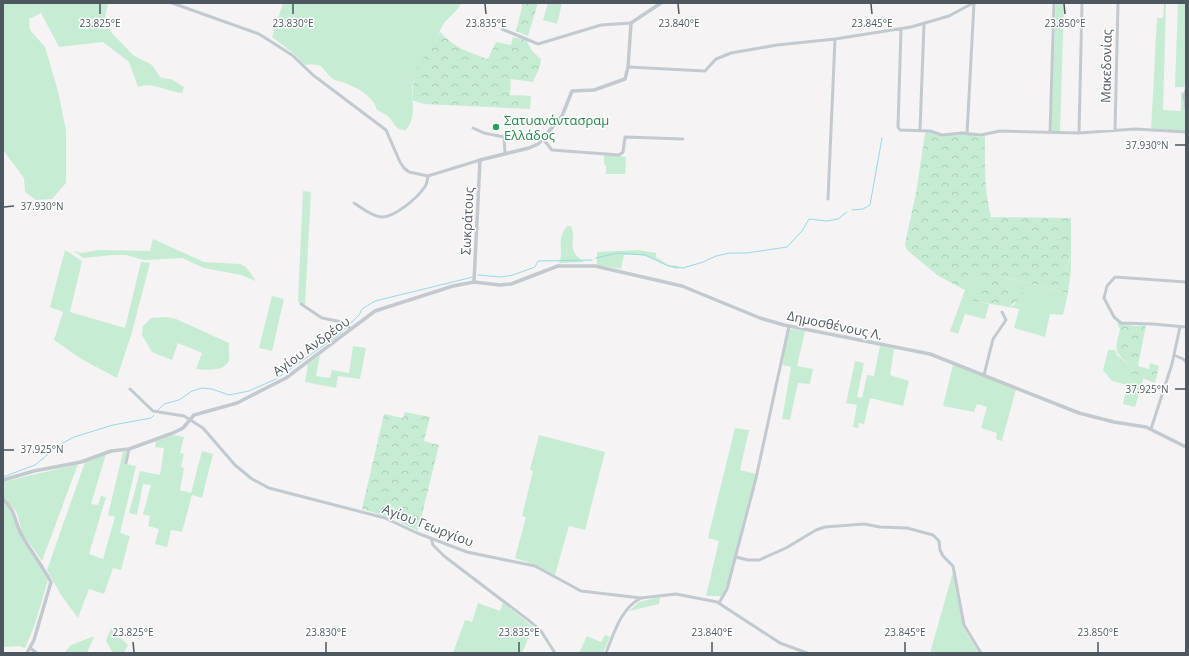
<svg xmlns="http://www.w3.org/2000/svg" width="1189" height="656" font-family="'Open Sans',sans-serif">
	<defs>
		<pattern id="forest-crowns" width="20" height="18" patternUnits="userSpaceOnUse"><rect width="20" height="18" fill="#c6edd4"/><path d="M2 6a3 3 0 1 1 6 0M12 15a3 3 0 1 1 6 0" fill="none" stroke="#accdb8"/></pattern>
	</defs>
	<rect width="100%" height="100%" fill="#f5f3f3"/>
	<!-- grass -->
	<path fill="#c6edd4" d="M 3,3 L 108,3 L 105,18 L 111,32 L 133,55 L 152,65 L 161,78 L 171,79 L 184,87 L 182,93 C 167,92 152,81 138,87 L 129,62 L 103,42 L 59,47 L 41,13 L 29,19 L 30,30 L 45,47 L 58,91 L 66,130 L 66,183 L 52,199 L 36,200 L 25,192 L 24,178 L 3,150 Z
		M 283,3 L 461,3 C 457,12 451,15 445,22 C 440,28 438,37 434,44 C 428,55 420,64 415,76 C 407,95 420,113 406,130 C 395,130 395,124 389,117 C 386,114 381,112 377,110 C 373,96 358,88 345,83 C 341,81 336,81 333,79 C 320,69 327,63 305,65 L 293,53 L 272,37 Z
		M 548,3 L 562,3 L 557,24 L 543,20 Z
		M 1056,3 L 1064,3 L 1060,132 L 1051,132 Z
		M 1164,3 L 1166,3 L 1163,110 L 1181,111 L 1181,92 L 1183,92 L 1183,102 L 1186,112 L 1186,130 L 1184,131 L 1151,131 L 1157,18 L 1163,18 Z
		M 1178,3 L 1186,3 L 1185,87 L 1175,87 Z
		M 604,154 L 626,157 L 625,174 L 606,174 L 606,166 L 604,164 Z
		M 303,191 L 311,192 L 305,305 L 298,302 Z
		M 567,226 L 571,226 C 578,242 564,248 584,262 L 559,263 C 565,249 555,241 567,226 Z
		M 153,239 L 204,262 L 240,264 L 246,267 L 256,281 L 241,275 L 204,268 L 182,258 L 144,260 L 126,255 L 112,255 L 83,258 L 74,251 L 82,253 L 99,250 L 150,251 Z
		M 65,250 L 82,261 L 70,312 L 125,328 L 141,262 L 150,263 L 132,332 L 117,378 L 83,360 L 54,340 L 63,312 L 50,307 Z
		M 638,250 L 656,253 L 656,257 L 669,265 L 678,266 L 678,269 C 666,267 659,260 649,257 C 641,254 632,254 624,255 L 621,269 L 597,265 L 597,252 Z
		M 987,275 L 996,275 L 1068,293 L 1063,315 L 1050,314 L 1045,337 L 1014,328 L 1019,309 L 1009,307 L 1014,305 L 1022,291 L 1008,283 L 973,301 L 989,304 L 985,319 L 965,314 L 958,334 L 950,331 L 965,290 L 959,287 L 968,281 Z
		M 272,296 L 284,299 L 272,351 L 259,348 Z
		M 166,317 L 176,319 L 229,343 C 228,348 230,354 229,360 C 225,372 206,370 196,369 L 202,353 L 178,343 L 172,360 L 152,352 L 142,335 L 143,326 L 151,318 Z
		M 789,329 L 805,331 L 797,366 L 813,369 L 810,384 L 798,383 L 790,420 L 782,419 L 791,367 L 782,365 Z
		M 353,346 L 366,348 L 360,379 L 338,376 L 336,388 L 305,382 L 308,364 L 320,355 L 316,376 L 330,378 L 332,370 L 349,373 Z
		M 880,346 L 894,349 L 890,375 L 909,381 L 903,406 L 870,398 L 864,424 L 859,423 L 858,428 L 853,427 L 857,405 L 846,403 L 855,361 L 864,363 L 857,397 L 862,398 L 867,375 L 874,376 Z
		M 1108,350 L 1115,350 L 1117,355 L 1133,368 L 1133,374 L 1144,377 L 1135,407 L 1123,404 L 1127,385 L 1112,381 L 1103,370 Z
		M 953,365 L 1016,389 L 1002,441 L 996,439 L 997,433 L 981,428 L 987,407 L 977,404 L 974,412 L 943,406 Z
		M 735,428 L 749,430 L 740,470 L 756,474 L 726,589 L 721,596 L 706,596 L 719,541 L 708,538 Z
		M 174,435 L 184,437 L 180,453 L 184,454 L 181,467 L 184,468 L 180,490 L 191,493 L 202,451 L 213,454 L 202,498 L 192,495 L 182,532 L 171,530 L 167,547 L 155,544 L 159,529 L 148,526 L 150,516 L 143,514 L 151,485 L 143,484 L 137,515 L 129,513 L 140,471 L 160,475 L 164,448 L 155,447 L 156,441 Z
		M 539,435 L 605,452 L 585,530 L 569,526 L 555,575 L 536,565 L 515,558 L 526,517 L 522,516 L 533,471 L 530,470 Z
		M 128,451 L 126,464 L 136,466 L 120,533 L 130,536 L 121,570 L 113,568 L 104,594 L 89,589 L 78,618 L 61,595 L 47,570 L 85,462 L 106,454 L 91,504 L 98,505 L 101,496 L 106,497 L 89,554 L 103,559 L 115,517 L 108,515 L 123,452 Z
		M 78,464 L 42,561 L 23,534 L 16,511 L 3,496 L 3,482 Z
		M 3,501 L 11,510 L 48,580 L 34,627 L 25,648 L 19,646 L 3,647 Z
		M 953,572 L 963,627 L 979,653 L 930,653 Z
		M 660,597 L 659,604 L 629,611 L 639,602 Z
		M 478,603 L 500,611 L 503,603 L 533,627 L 522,653 L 453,653 L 465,620 L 472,622 Z
		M 111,628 L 128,645 L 124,653 L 113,653 L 106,641 Z
		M 605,635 L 610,637 L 603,653 L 579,653 L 587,636 L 601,642 Z
		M 92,637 L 94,637 L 87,653 L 64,653 L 71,645 Z"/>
	<!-- forest -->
	<path fill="url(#forest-crowns)" d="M 523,3 L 538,3 L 528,36 L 516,31 Z
		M 440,32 C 453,47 470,53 488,59 L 496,42 L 511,45 L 513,37 L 526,40 L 532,51 L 541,59 L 540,66 L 533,82 L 511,79 L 510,95 L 531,96 L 530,109 L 424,104 L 412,100 C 413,90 413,78 417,69 C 423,56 434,45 440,32 Z
		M 927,131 C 940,136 953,133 966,134 C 973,135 978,138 985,136 C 985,163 984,190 991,217 L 1071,218 L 1071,270 L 1068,293 L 996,275 C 983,275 970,280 959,287 L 937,275 L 907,250 L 905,244 L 916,193 L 925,134 Z
		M 994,281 C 1004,282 1014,283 1022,291 L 1023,296 L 1009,307 L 973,301 L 970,296 C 974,284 982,283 994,281 Z
		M 1117,323 L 1134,326 L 1146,325 L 1138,366 L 1149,369 L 1150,363 L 1159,366 L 1155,383 C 1147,381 1141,376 1132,374 L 1133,368 C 1114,350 1114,356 1120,329 Z
		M 405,412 L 430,417 L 424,441 L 439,445 L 418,531 L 394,519 L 362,509 L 384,414 L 403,418 Z"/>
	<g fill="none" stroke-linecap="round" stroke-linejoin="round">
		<!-- stream -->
		<path stroke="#98d9e6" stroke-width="1" d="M 852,210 L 863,209 L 870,205 L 882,138
			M 596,258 L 618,253 L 645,255 L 668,266 L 683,268 L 703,262 L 716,256 L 730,253 L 747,253 L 787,247 L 802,231 L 809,219 L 827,221 L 838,219 L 847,212
			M 478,275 L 501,277 L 513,275 L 535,267 L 538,261 L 592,260
			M 349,325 L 359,315 L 362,309 L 375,301 L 473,277
			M 158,410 L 164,404 L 179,400 L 192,391 L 202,388 L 212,389 L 229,395 L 249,391 L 276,379 L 337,336 L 346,328
			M 3,477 L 35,465 L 59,445 L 74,437 L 113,425 L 151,418 L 154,415"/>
		<!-- minor -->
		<path stroke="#c2cad0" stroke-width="3" d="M 172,3 L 259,34 L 292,55 L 313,75 L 386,130 L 400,162 L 404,168 L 409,172 L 428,176 L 480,160
			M 502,29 L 538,44 L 601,25 L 631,23
			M 901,29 L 898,127 L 900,130 L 930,131 L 942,135 L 962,133 L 981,135 L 1000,131 L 1079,133 L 1135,129 L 1186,132
			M 628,67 L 705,71 L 716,59 L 731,53 L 777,45 L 835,39 L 911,27 L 949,16 L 973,3
			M 1186,90 L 1184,96 L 1186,108
			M 473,128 L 484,133 L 504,137 L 505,153
			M 920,130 L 924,24
			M 1115,130 L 1118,3
			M 1050,133 L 1054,3
			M 1079,133 L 1082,3
			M 967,134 L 974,3
			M 543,139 L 552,150 L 619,155 L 623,152 L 625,137 L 683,139
			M 828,199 L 835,39
			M 354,203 C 362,208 371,216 381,217 C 394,218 417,198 424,188 C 427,185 427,181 428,176
			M 1186,282 L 1115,277 L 1107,286 L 1104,298 L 1114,317 L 1121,323 L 1153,324 L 1186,327
			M 301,304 L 322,318 L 342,322 L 351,329
			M 1174,355 L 1183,359 L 1186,362
			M 984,375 L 993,339 L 1006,320 L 1002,312
			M 130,389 L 153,411 L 184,416 L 203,428 L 235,465 L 252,479 L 269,488 L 385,518 L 417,533 L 467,552 L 535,566 L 581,591 L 641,598 L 676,594 L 717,602 L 780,643 L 807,653
			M 1151,429 L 1172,364 L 1180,327
			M 126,463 L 129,449
			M 431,538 L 433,545 L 444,556 L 532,623 L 541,631 L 555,653
			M 736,557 L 748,560 L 759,560 L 786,548 L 816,530 L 825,527 L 864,524 L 880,527 L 907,528 L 933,535 L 939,541 L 940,550 L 943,556 L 953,566 L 964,625 L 981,653
			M 719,603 L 727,589 L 756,478 L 789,326
			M 30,648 L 37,653
			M 606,653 C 614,633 621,608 641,598"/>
		<!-- tertiary -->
		<path stroke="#c2cad0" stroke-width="3.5" d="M 474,282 L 480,160 L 529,148 L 538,144 L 562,116 L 572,91 L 594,90 L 625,79 L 628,67 L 631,23 L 661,3
			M 3,480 L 34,471 L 81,462 L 111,451 L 129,449 L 173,433 L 183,428 L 194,415 L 237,403 L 286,378 L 375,311 L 453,286 L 474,282 L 500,285 L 511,284 L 558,266 L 595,266 L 682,286 L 760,318 L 784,325 L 930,354 L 1079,413 L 1114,422 L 1146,427 L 1186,447
			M 3,499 C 16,511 14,520 21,534 C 30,550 42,565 51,582 L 34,640 L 27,653"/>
	</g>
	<!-- ticks -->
	<path fill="none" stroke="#4c575f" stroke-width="1.5" d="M 100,4 L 100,14M 293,4 L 293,14M 485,4 L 486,14M 678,4 L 679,14M 871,4 L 872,14M 1064,4 L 1065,14M 1175,145 L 1185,145M 4,207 L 14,206M 1175,389 L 1185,389M 4,450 L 14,450M 133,642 L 134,652M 326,642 L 326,652M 519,642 L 519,652M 712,642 L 712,652M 905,642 L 905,652M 1098,642 L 1098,652"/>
	<!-- markers -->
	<circle fill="#2e9e5b" stroke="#fff" stroke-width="1.5" cx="496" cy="127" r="4"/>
	<g text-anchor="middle" stroke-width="3" stroke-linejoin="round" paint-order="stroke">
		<!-- street labels -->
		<g font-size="13" fill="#4c575f" stroke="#fff">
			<text transform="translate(1106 66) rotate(-89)" y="5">Μακεδονίας</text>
			<text transform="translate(467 221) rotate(-87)" y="5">Σωκράτους</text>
			<text transform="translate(835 325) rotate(12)" y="5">Δημοσθένους Λ.</text>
			<text transform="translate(311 346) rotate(-36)" y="5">Αγίου Ανδρέου</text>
			<text transform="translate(428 525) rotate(21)" y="5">Αγίου Γεωργίου</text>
		</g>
		<!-- leisure labels -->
		<g font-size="13" fill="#27864d" stroke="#fff" text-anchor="start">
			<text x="504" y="125">Σατυανάντασραμ<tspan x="504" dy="15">Ελλάδος</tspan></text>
		</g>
	</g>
	<g font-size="10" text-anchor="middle" fill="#4c575f" stroke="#fff" stroke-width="3" stroke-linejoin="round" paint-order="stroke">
		<text x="100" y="27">23.825°E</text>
		<text x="293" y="27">23.830°E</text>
		<text x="486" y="27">23.835°E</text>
		<text x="679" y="27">23.840°E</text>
		<text x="872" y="27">23.845°E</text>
		<text x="1065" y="27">23.850°E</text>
		<text x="1147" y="149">37.930°N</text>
		<text x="42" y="210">37.930°N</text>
		<text x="1147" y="393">37.925°N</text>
		<text x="42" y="453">37.925°N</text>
		<text x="133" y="636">23.825°E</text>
		<text x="326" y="636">23.830°E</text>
		<text x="519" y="636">23.835°E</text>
		<text x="712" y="636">23.840°E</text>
		<text x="905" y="636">23.845°E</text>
		<text x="1098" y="636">23.850°E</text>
	</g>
	<!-- border -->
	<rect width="1189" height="656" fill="none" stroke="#4c575f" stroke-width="8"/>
</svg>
